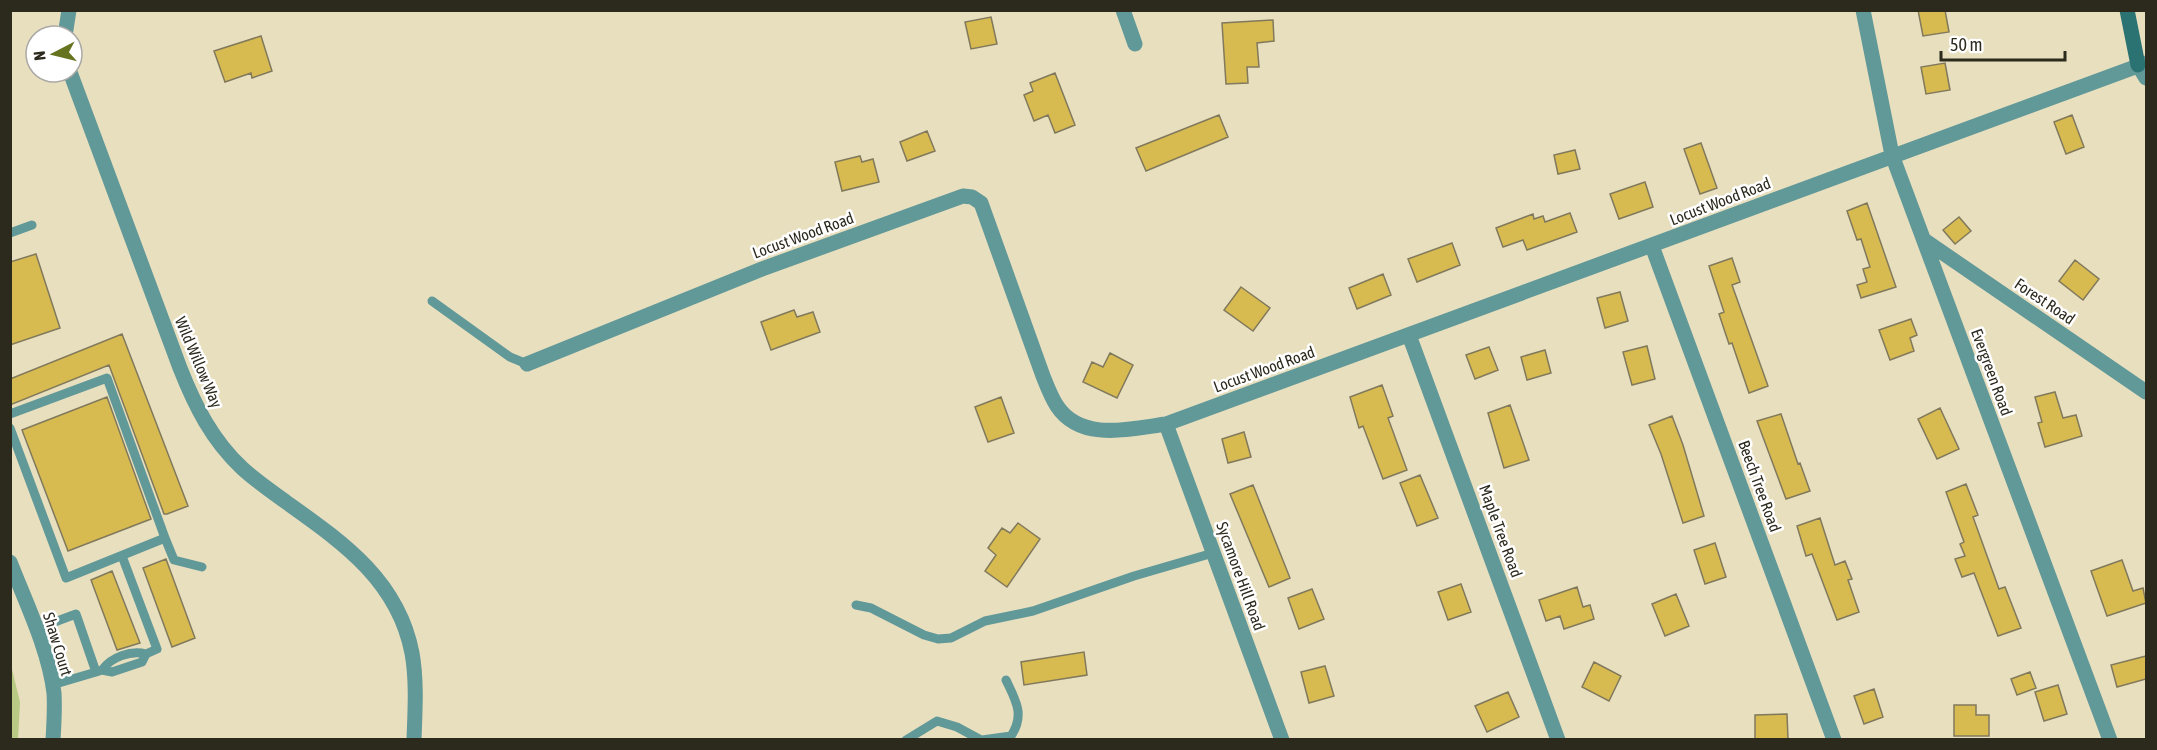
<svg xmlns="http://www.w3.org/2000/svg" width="2157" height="750" font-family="'Asap Condensed',sans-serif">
	<rect width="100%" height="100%" fill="#e8dfbf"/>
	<!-- green -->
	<path fill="#b8ca84" d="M 10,661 L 20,702 L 18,739 L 11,739 Z"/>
	<!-- building -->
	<path fill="#d8bb50" stroke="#81795c" stroke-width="1.5" d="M 1918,10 L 1945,10 L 1949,32 L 1923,36 Z
		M 991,17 L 997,44 L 971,49 L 965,22 Z
		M 1273,20 L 1274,41 L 1257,43 L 1259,67 L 1247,67 L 1248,83 L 1226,84 L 1222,23 Z
		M 261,36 L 272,71 L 252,78 L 251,73 L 225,82 L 214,51 Z
		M 1945,63 L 1950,90 L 1926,94 L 1921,67 Z
		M 1055,73 L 1075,125 L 1055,133 L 1048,115 L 1034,121 L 1024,95 L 1033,91 L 1030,83 Z
		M 1219,115 L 1228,137 L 1146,171 L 1136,148 Z
		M 2072,115 L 2084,147 L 2066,154 L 2054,122 Z
		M 927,131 L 935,151 L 907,161 L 900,142 Z
		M 1701,143 L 1717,188 L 1700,194 L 1684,149 Z
		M 1575,150 L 1580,169 L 1558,174 L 1554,155 Z
		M 860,156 L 862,162 L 873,159 L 879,182 L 842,191 L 835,162 Z
		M 1645,182 L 1653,207 L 1619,219 L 1610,194 Z
		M 1867,203 L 1896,287 L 1861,298 L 1857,285 L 1867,282 L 1863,269 L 1870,267 L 1861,239 L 1857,240 L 1847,211 Z
		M 1570,213 L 1577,232 L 1527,250 L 1523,240 L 1503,247 L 1496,228 L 1533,214 L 1534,219 L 1543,216 L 1545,222 Z
		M 1959,217 L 1971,231 L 1955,244 L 1943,230 Z
		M 1452,243 L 1460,265 L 1417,282 L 1408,259 Z
		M 36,254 L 60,328 L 10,345 L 10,262 Z
		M 1732,258 L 1740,282 L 1732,285 L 1768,386 L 1749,393 L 1732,343 L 1729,344 L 1719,314 L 1724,312 L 1709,266 Z
		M 2075,260 L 2099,279 L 2083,300 L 2059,281 Z
		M 1383,274 L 1391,295 L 1357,309 L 1349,288 Z
		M 1241,287 L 1270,308 L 1253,331 L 1224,310 Z
		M 1620,292 L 1628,321 L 1605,328 L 1597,298 Z
		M 794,310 L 797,317 L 813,312 L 820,332 L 771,350 L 761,322 Z
		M 1911,319 L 1917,335 L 1910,338 L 1914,351 L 1890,360 L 1879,330 Z
		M 122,334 L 188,506 L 167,514 L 164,514 L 109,365 L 10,405 L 10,379 Z
		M 1647,346 L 1655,379 L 1632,385 L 1623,352 Z
		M 1489,347 L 1498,370 L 1475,379 L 1466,355 Z
		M 1545,350 L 1551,373 L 1527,380 L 1521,357 Z
		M 1110,353 L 1133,365 L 1117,398 L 1083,382 L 1092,362 L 1103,367 Z
		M 1382,385 L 1393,416 L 1388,418 L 1407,470 L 1383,479 L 1363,426 L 1359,428 L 1350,397 Z
		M 2055,392 L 2063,418 L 2076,415 L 2082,436 L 2045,447 L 2038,423 L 2042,422 L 2035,397 Z
		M 107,397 L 151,519 L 68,551 L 22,430 Z
		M 1001,397 L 1014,433 L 988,442 L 975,407 Z
		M 1510,405 L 1529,460 L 1504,468 L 1488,413 Z
		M 1940,408 L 1959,449 L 1937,459 L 1918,419 Z
		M 1781,414 L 1798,464 L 1800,463 L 1810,491 L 1786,499 L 1757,421 Z
		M 1672,416 L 1683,445 L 1704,516 L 1683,523 L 1661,454 L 1649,425 Z
		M 1244,432 L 1251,457 L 1228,463 L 1222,439 Z
		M 1420,475 L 1438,518 L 1417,526 L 1400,483 Z
		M 1966,484 L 1978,515 L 1973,517 L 1999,589 L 2005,587 L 2021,628 L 1998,636 L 1974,573 L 1962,577 L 1955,559 L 1965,556 L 1960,544 L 1964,542 L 1946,492 Z
		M 1253,485 L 1290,578 L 1269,587 L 1230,494 Z
		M 1820,518 L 1835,565 L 1845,561 L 1852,579 L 1848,580 L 1859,612 L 1837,620 L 1812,554 L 1806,556 L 1797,526 Z
		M 1018,523 L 1040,539 L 1007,587 L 985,571 L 996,555 L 988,548 L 1002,528 L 1010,533 Z
		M 1715,543 L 1726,577 L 1705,584 L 1694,550 Z
		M 166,559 L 195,638 L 172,647 L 143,568 Z
		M 2122,560 L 2133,591 L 2143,588 L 2146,603 L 2107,616 L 2091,571 Z
		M 112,571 L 140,643 L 117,650 L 91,580 Z
		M 1461,584 L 1471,612 L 1448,620 L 1438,592 Z
		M 1577,587 L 1583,607 L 1590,605 L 1594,619 L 1564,629 L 1560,616 L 1546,621 L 1539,600 Z
		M 1312,589 L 1324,619 L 1299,629 L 1288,598 Z
		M 1676,594 L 1689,626 L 1665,636 L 1652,604 Z
		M 1084,652 L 1087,675 L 1024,685 L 1021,662 Z
		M 2146,656 L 2146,679 L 2117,687 L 2111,665 Z
		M 1594,662 L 1621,676 L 1609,701 L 1582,687 Z
		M 1325,666 L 1334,696 L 1309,703 L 1301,672 Z
		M 2030,672 L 2036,688 L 2017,695 L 2011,679 Z
		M 2058,685 L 2067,714 L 2044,721 L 2035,692 Z
		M 1874,689 L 1883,717 L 1864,724 L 1854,696 Z
		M 1508,692 L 1519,717 L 1487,732 L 1475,706 Z
		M 1954,705 L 1976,705 L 1976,715 L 1989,715 L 1989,736 L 1954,736 Z
		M 1787,714 L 1788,739 L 1755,740 L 1755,715 Z"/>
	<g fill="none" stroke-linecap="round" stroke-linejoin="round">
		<!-- lane -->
		<path stroke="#619898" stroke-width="9" d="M 10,233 L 32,225
			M 432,301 L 510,357 L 527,364
			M 10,414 L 107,378 L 165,538 L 66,578 L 10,428
			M 165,538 L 174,560 L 202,567
			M 856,605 L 871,608 L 924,635 L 938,639 L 951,638 L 985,621 L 1033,611 L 1134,576 L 1213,553
			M 36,629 L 76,614 L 96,672 L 52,685
			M 102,670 C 111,657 131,650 146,654
			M 96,672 L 102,670 L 112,672 L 142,662 L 146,654 L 157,649 L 122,556
			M 906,740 L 937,721 L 957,727 L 981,740
			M 982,740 L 1011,736 C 1025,715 1016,701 1006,680"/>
		<!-- street -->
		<path stroke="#619898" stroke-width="15" d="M 1123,10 L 1135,44
			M 1863,10 L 1892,155 L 2110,740
			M 65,36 L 69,10
			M 2138,65 L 2146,78
			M 70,72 L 180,368 C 195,406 212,440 242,468 C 256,481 271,491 286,502 C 342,542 398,580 412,653 C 417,681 415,711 414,740
			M 1924,240 L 2146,392
			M 1652,246 L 1834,740
			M 1409,335 L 1558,740
			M 527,364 L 762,269 L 963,196 L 972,197 L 981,203 L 1043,376 C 1047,386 1051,397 1057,406 C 1081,442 1129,429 1166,424 L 2146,63
			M 1166,424 L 1282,740
			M 10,562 C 26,603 49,650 54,693 C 55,708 54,724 53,740"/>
		<!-- secondary -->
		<path stroke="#2b7372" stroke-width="15" d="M 2127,10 L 2138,65"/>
	</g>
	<g text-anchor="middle" stroke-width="5" stroke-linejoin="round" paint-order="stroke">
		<!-- street labels -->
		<g font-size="16" fill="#2c291d" stroke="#fff">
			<text transform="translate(1720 201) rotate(-21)" y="6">Locust Wood Road</text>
			<text transform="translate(803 235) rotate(-20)" y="6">Locust Wood Road</text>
			<text transform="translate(2045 301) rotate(34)" y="6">Forest Road</text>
			<text transform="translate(199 362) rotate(67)" y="6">Wild Willow Way</text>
			<text transform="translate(1264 369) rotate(-20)" y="6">Locust Wood Road</text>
			<text transform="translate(1992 372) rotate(70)" y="6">Evergreen Road</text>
			<text transform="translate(1760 486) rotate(70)" y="6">Beech Tree Road</text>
			<text transform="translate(1501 531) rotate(70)" y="6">Maple Tree Road</text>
			<text transform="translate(1241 576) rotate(70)" y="6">Sycamore Hill Road</text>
			<text transform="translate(58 644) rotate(73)" y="6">Shaw Court</text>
		</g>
	</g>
	<!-- border -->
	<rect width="2157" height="750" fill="none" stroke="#2c291d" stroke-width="24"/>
	<!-- north arrow -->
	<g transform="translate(54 54) rotate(263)"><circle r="28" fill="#ffffff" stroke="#aba9a5" stroke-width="1.5"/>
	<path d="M0-4.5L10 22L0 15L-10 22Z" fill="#667420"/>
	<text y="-9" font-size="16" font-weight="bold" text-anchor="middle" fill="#2c291d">N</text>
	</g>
	<!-- scale -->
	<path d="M1941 51v9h124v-9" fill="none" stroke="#2c291d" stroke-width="3"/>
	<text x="1950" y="51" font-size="18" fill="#2c291d" stroke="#ffffff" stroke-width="4.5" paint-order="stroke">50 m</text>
</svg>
